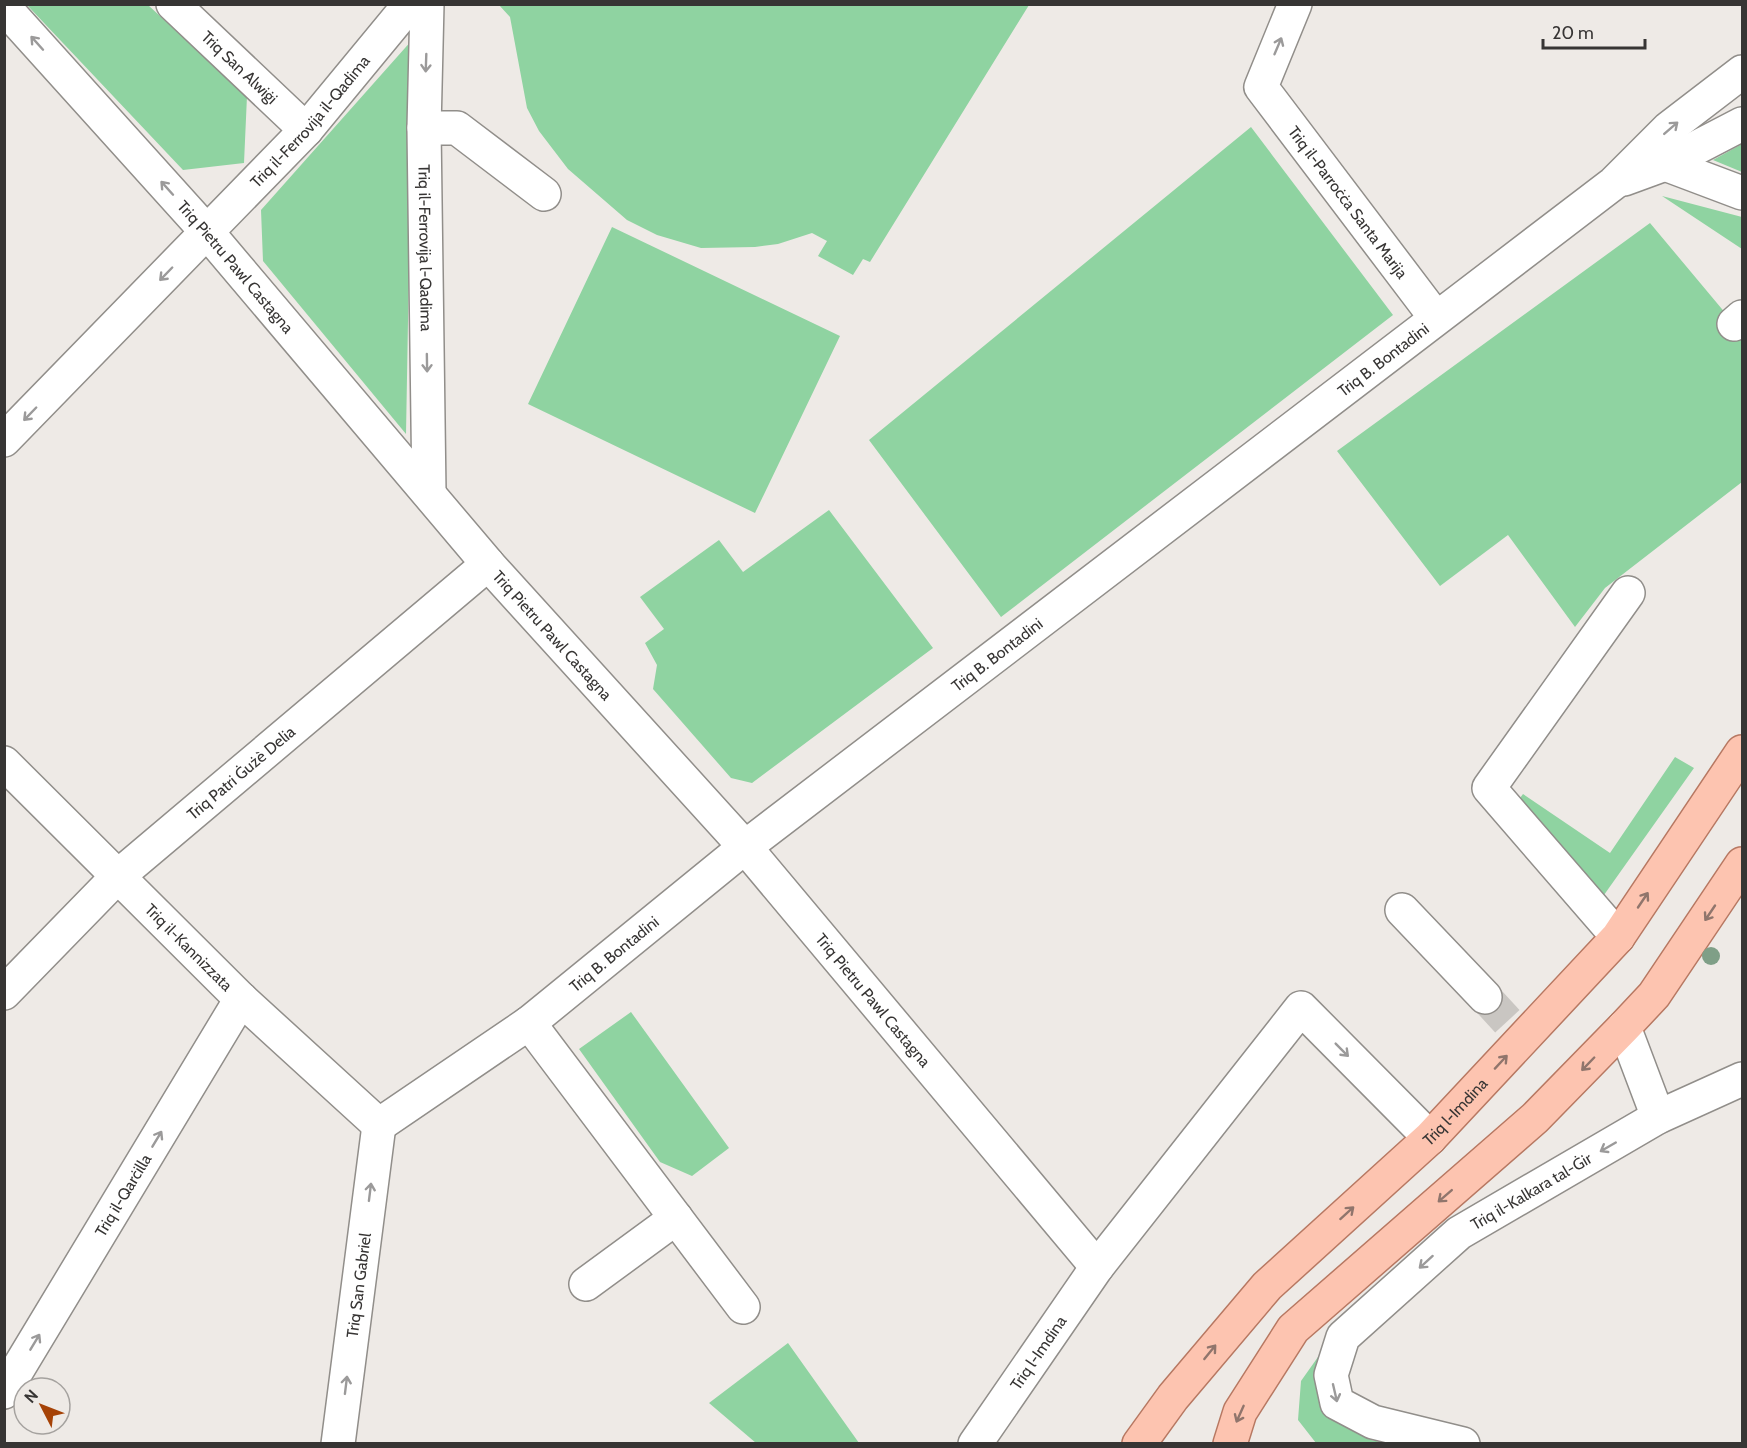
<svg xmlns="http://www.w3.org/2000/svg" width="1747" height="1448" font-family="Cabin,sans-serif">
	<rect width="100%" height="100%" fill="#eeeae6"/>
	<!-- green -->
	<path fill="#8fd3a1" d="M 27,5 L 148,5 L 247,96 L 244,163 L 183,170 Z
		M 499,5 L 1029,5 L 870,262 L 863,259 L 853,275 L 818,256 L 827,241 L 812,233 L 778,244 L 755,247 L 701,248 L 657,235 L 627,220 L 568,169 L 539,131 L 527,108 L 510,17 Z
		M 413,39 L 406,434 L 263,261 L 261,210 Z
		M 1251,127 L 1393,315 L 1001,617 L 869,440 Z
		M 1742,144 L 1742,172 L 1713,160 Z
		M 1662,196 L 1742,217 L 1742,249 Z
		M 1650,223 L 1742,333 L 1742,482 L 1605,588 L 1575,627 L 1508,535 L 1440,586 L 1337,451 Z
		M 612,227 L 840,336 L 755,513 L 528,404 Z
		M 829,510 L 933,648 L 752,783 L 731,778 L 653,689 L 657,665 L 645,643 L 664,629 L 640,597 L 719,540 L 743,572 Z
		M 1675,757 L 1694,768 L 1599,902 L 1514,806 L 1523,794 L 1610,853 Z
		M 631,1012 L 729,1148 L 692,1176 L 660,1162 L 579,1049 Z
		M 1330,1340 L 1315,1373 L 1327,1409 L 1371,1440 L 1386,1443 L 1316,1443 L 1298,1420 L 1301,1381 Z
		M 788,1343 L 859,1443 L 756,1443 L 709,1403 Z"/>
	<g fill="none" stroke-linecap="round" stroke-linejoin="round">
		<!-- minor-tunnel -->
		<path stroke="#c9c6c2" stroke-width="33" stroke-dasharray="33 16" stroke-linecap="butt" d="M 1485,997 L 1508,1022"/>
		<!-- minor casing -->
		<g stroke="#918e8a" stroke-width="36">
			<g id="minor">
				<path id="s1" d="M 173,4 L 306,130"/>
				<path id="s2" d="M 427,4 L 424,128 L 429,493"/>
				<path id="s3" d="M 1295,4 L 1261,87 L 1436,318"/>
				<path id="s4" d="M 4,7 L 207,232 L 488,564 L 745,847 L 1097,1267"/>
				<path d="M 424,128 L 457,128 L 544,194"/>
				<path d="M 1665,164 L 1742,193"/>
				<path d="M 1624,179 L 1665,164 L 1742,124"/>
				<path d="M 1734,324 L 1742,317"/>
				<path id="s5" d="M 4,440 L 306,130 L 410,4"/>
				<path id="s6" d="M 4,763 L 241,999 L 379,1125"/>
				<path d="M 1402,910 L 1485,997"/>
				<path d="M 1618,937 L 1489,788 L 1628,593"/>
				<path id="s7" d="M 4,993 L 117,877 L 488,564"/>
				<path d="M 529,1023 L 743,1307"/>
				<path d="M 1624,1027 L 1658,1117"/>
				<path id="s8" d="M 379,1125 L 529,1023 L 745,847 L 1614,183 L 1669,128 L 1742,72"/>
				<path d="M 586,1284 L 676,1218"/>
				<path id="s9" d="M 4,1392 L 241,999"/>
				<path id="s10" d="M 338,1444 L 379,1125"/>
				<path id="s11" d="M 975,1444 L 1097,1267 L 1301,1008 L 1430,1138"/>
				<path id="s12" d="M 1463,1444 L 1373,1422 L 1337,1403 L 1331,1375 L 1343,1337 L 1459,1233 L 1658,1117 L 1742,1079"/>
			</g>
		</g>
		<!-- major casing -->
		<g stroke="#b77862" stroke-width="36">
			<g id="major">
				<path id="s13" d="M 1139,1444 L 1173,1397 L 1267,1286 L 1430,1138 L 1618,937 L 1742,752"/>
				<path d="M 1230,1444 L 1240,1412 L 1293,1329 L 1535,1118 L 1624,1027 L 1654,995 L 1742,864"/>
			</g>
		</g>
		<!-- minor -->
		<use href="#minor" stroke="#fff" stroke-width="33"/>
		<!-- major -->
		<use href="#major" stroke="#fdc4b0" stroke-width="33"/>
	</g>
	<!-- trees -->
	<circle fill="#7f9f87" cx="1711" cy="956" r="9"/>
	<!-- one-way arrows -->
	<defs><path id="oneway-shaft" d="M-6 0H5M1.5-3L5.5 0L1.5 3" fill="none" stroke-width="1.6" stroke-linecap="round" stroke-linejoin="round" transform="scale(1.5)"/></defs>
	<g stroke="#9b9a9a">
		<use href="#oneway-shaft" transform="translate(37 43) rotate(-132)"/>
		<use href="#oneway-shaft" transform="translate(1278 46) rotate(-67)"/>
		<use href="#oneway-shaft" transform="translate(426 63) rotate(92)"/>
		<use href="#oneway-shaft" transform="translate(1671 128) rotate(-41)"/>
		<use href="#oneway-shaft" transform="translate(167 188) rotate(-132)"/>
		<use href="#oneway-shaft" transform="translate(166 274) rotate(134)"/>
		<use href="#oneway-shaft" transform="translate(427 363) rotate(89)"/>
		<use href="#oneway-shaft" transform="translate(30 414) rotate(134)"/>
		<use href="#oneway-shaft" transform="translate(1342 1050) rotate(45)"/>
		<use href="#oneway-shaft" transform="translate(157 1139) rotate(-59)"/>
		<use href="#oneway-shaft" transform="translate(1608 1147) rotate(150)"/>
		<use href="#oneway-shaft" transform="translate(370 1192) rotate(-83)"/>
		<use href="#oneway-shaft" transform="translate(1426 1262) rotate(138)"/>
		<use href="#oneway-shaft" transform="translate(35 1342) rotate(-59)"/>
		<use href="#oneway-shaft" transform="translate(346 1385) rotate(-83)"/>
		<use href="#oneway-shaft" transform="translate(1335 1393) rotate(77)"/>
	</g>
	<g stroke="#90756c">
		<use href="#oneway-shaft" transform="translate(1643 900) rotate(-56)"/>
		<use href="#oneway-shaft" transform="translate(1710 913) rotate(124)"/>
		<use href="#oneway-shaft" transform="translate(1501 1062) rotate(-47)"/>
		<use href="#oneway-shaft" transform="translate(1588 1064) rotate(134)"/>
		<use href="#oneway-shaft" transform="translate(1445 1196) rotate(139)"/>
		<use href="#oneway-shaft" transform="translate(1347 1213) rotate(-42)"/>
		<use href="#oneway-shaft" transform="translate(1210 1352) rotate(-51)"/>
		<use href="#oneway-shaft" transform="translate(1240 1414) rotate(114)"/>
	</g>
	<g text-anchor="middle" stroke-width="4.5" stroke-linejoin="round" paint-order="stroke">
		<!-- street labels -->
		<g font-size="16" fill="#373534" stroke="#eeeae6">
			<text dy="6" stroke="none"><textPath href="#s1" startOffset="92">Triq San Alwiġi</textPath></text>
			<text dy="6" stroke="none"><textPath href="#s5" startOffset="442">Triq il-Ferrovija il-Qadima</textPath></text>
			<text dy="6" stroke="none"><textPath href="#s3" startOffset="234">Triq il-Parroċċa Santa Marija</textPath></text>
			<text dy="6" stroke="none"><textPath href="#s2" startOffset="244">Triq il-Ferrovija l-Qadima</textPath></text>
			<text dy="6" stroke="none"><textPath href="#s4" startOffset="348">Triq Pietru Pawl Castagna</textPath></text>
			<text dy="6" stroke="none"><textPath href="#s8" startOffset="1263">Triq B. Bontadini</textPath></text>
			<text dy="6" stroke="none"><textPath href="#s4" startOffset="834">Triq Pietru Pawl Castagna</textPath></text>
			<text dy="6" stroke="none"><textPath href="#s8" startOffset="777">Triq B. Bontadini</textPath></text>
			<text dy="6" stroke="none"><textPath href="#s7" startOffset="324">Triq Patri Ġużè Delia</textPath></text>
			<text dy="6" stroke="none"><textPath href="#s6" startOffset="261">Triq il-Kannizzata</textPath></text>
			<text dy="6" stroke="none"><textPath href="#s8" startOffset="291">Triq B. Bontadini</textPath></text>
			<text dy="6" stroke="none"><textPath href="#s4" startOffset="1320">Triq Pietru Pawl Castagna</textPath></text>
			<text dy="6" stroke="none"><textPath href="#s13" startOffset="460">Triq l-Imdina</textPath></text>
			<text dy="6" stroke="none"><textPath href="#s12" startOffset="441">Triq il-Kalkara tal-Ġir</textPath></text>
			<text dy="6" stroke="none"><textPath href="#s9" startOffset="230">Triq il-Qarċilla</textPath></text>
			<text dy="6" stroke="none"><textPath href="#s10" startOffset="160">Triq San Gabriel</textPath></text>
			<text dy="6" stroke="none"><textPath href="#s11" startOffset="111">Triq l-Imdina</textPath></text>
		</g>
	</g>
	<!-- border -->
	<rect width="1747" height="1448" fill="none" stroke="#373534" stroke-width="12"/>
	<!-- north arrow -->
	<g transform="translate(42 1406) rotate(312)"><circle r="28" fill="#eeeae6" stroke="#a5a29f" stroke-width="1.5"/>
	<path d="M0-4.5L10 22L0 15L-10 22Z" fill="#a54206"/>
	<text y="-9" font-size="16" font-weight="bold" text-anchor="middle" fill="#373534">N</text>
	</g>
	<!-- scale -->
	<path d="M1543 39v9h102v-9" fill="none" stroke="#373534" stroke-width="3"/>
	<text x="1552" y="39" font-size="18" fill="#373534" stroke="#eeeae6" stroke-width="4.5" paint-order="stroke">20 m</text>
</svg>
